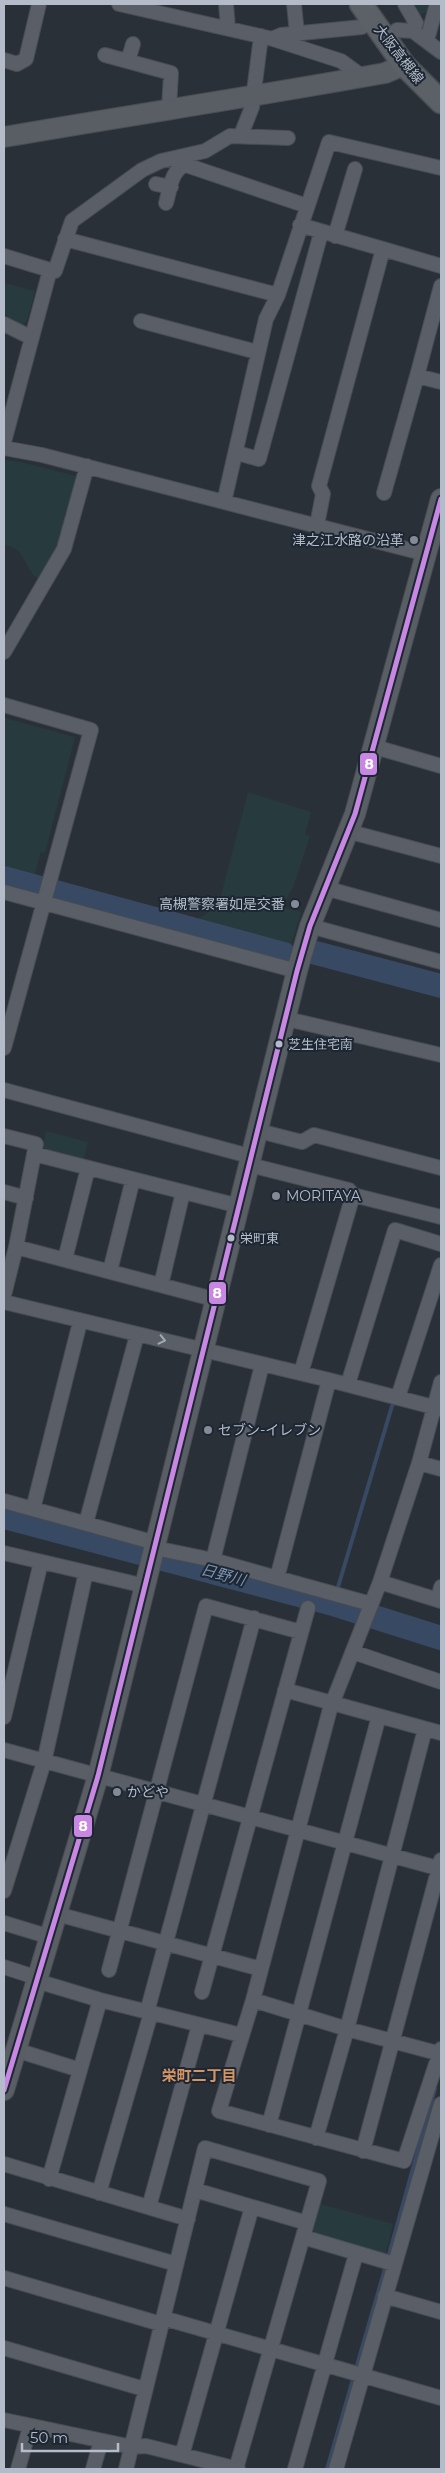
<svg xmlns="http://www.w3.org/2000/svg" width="445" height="2473" font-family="Montserrat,'Noto Sans JP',sans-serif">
	<rect width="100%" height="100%" fill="#2a3038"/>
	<!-- green -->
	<path fill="#273a3e" d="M 414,4 L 431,4 L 430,12 L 420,14 Z
		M 5,283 L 35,291 L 27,321 L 22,325 L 4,314 Z
		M 4,460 L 21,462 L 76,476 L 58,548 L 39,579 L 33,575 L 19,551 L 4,544 Z
		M 5,718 L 75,737 L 45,853 L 41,852 L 33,882 L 4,875 Z
		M 248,792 L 311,812 L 305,834 L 310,836 L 294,885 L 282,907 L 301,912 L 290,948 L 287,950 L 195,926 L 197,919 L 218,907 Z
		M 46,1131 L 88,1142 L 83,1162 L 46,1152 L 43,1147 Z
		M 317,2203 L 393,2224 L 385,2257 L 309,2234 Z"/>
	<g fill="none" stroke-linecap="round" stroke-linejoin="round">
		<!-- stream -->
		<path stroke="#384963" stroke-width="4" d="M 333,1604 L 392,1406 L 396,1401
			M 388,2258 L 435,2089
			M 327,2469 L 386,2265"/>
		<!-- river -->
		<path stroke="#384963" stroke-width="24" d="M 4,878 L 284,954
			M 316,953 L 441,986
			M 4,1517 L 333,1604 L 441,1638"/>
		<!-- street casing -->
		<g stroke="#484c53" stroke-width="16">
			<path id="street" d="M 119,4 L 273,39 L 341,61 L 363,77
				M 226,4 L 228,28
				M 294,4 L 297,34
				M 405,4 L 416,23 L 413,31 L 441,52
				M 397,30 L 413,31
				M 274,38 L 281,35 L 362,27
				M 427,40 L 437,4
				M 105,55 L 171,73 L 169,109
				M 4,60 L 17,64 L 26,59 L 39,4
				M 128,61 L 133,44
				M 241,135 L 252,107 L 261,36
				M 156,184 L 171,187
				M 166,203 C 170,190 171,169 186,165 L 307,206
				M 300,225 L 383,249
				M 335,236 L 355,169
				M 65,239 L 278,295
				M 4,256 L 50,270
				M 441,286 L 417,376 L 441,382
				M 141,321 L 257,352
				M 4,324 L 32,338
				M 4,442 L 50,270 L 55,271 L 72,221 L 142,170 L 161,161 L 205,151 L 230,136 L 288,138
				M 4,448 L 42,455 L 426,554
				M 237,453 L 259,459 L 321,233
				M 384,493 L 417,376
				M 224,502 L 266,319 L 278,295 L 329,142 L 441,168
				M 317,525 L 323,494 L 319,486 L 383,249 L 441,266
				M 4,652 L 64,549 L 87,466
				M 4,705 L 91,730 L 4,1048
				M 375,747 L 441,766
				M 347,831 L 441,856
				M 325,888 L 441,920
				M 4,892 L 297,971
				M 310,926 L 441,962
				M 287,1019 L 441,1055
				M 4,1090 L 253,1157
				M 259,1131 L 302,1142 L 314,1135 L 441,1168
				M 4,1136 L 36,1144 L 16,1247 L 4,1295
				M 34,1154 L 239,1206
				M 250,1165 L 349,1190 L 353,1195 L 441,1217
				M 4,1192 L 26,1198
				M 16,1247 L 217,1300
				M 65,1259 L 88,1168
				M 110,1271 L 133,1179
				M 161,1285 L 183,1192
				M 4,1302 L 329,1380 L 441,1409
				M 301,1373 L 353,1195
				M 329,1380 L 277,1578 L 371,1604
				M 441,1382 L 419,1463 L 380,1582 L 330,1709 L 253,2000 L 219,2111 L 404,2161 L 441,2049
				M 348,1384 L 395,1230 L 441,1244
				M 398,1397 L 441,1265
				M 419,1463 L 441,1469
				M 4,1501 L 156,1543
				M 33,1509 L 80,1322
				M 86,1523 L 137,1335
				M 155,1548 L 213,1560 L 277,1578
				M 4,1553 L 145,1586
				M 213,1560 L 262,1365
				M 380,1582 L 441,1601
				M 438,1600 L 441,1587
				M 353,1652 L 441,1682
				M 285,1690 L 441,1733
				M 4,1717 L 41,1562
				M 4,1750 L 441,1869
				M 4,1891 L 44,1762 L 86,1572
				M 57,1914 L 261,1969
				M 4,1923 L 50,1937
				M 4,1967 L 38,1978
				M 109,1970 L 206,1606 L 301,1632
				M 37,1981 L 100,2000 L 241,2035
				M 202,1992 L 308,1608
				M 253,2000 L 347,2029 L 441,2054
				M 147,2012 L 254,1618
				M 16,2050 L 80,2070
				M 269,2125 L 379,1716
				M 316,2138 L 347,2029 L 425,1729
				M 363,2151 L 441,1860
				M 4,2164 L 188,2219
				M 49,2179 L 100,2000
				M 195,2190 L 307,2223
				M 99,2193 L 151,2013
				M 149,2207 L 199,2025
				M 4,2214 L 176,2264
				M 303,2237 L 394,2264
				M 4,2278 L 161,2324
				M 385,2296 L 441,2312
				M 163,2318 L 441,2398
				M 4,2348 L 144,2389
				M 4,2420 L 132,2447 L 146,2446 L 238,2469
				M 182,2455 L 252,2207
				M 18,2469 L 30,2427
				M 93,2469 L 101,2441
				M 126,2469 L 205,2148 L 319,2181 L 236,2469
				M 295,2469 L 356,2254
				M 336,2469 L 441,2104"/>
		</g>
		<!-- secondary casing -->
		<g stroke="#484c53" stroke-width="22">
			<path id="secondary" d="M 4,137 C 131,115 258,96 385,73 L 404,65
				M 4,2090 L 98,1776 L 297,971 L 310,926 L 355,814 L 441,499"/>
		</g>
		<!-- primary casing -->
		<g stroke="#484c55" stroke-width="25">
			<path id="primary" d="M 361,4 L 404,65 L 441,102"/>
		</g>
		<!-- street -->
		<use href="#street" stroke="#5a5e66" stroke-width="14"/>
		<!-- secondary -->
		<use href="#secondary" stroke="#595d64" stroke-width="20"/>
		<!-- primary -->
		<use href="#primary" stroke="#5c6168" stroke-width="22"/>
		<!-- bus-1 casing -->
		<g stroke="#1d2633" stroke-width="9">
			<path id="bus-1" d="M 4,2090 L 98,1776 L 297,971 L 310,926 L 355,814 L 441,499"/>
		</g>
		<!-- bus-1 -->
		<use href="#bus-1" stroke="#c787e3" stroke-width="5"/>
	</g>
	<!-- one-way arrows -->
	<defs><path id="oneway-chevron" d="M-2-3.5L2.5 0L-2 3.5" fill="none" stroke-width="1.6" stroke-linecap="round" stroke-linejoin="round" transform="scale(1.25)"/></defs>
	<use stroke="#a2a9b5" href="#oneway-chevron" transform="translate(162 1340) rotate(13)"/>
	<!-- markers -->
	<g fill="#848b96" stroke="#1d2633" stroke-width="2">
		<circle cx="414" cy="540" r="5"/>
		<circle cx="295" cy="904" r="5"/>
		<circle cx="276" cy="1196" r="5"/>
		<circle cx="208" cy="1430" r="5"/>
		<circle cx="117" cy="1792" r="5"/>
	</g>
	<g fill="#b4bcc9" stroke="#1d2633" stroke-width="2">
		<circle cx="279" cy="1044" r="4.5"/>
		<circle cx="231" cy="1238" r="4.5"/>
	</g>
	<g text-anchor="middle" stroke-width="4" stroke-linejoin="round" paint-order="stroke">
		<!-- bus labels -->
		<g font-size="13" fill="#b4bcc9" stroke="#1d2633" text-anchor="start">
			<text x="288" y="1049">芝生住宅南</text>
			<text x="240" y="1243">栄町東</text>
		</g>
		<!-- street labels -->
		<g font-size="14" fill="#b4bcc9" stroke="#1d2633">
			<text transform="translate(399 54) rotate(52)" y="5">大阪高槻線</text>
		</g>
		<!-- poi labels -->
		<g font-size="14" fill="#b4bcc9" stroke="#1d2633" text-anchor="start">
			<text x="404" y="545" text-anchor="end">津之江水路の沿革</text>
			<text x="285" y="909" text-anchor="end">高槻警察署如是交番</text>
			<text x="286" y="1201">MORITAYA</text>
			<text x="218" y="1435">セブン-イレブン</text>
			<text x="127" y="1797">かどや</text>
		</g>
		<!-- water labels -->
		<g font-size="15" font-style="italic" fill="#7c92b1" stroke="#1d2633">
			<text transform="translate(223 1575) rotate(15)" y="5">日野川</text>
		</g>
		<!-- neighbourhood labels -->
		<g font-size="15" font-weight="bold" fill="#d59563" stroke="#1d2633">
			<text x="199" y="2081">栄町二丁目</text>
		</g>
	</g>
	<g stroke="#1d2633" stroke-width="2">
		<rect x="359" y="752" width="19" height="24" rx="5" fill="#c787e3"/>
		<rect x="208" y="1281" width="19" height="24" rx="5" fill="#c787e3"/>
		<rect x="73" y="1814" width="20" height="24" rx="5" fill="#c787e3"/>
	</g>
	<g font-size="14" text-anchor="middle" font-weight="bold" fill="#fff">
		<text x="369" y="769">8</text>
		<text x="217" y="1298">8</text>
		<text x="83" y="1831">8</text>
	</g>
	<!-- border -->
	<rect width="445" height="2473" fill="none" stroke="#b4bcc9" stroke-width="10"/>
	<!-- scale -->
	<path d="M22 2443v8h96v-8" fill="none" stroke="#b4bcc9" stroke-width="2.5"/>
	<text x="30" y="2443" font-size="15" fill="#b4bcc9" stroke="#1d2633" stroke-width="4" paint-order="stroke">50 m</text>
</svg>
